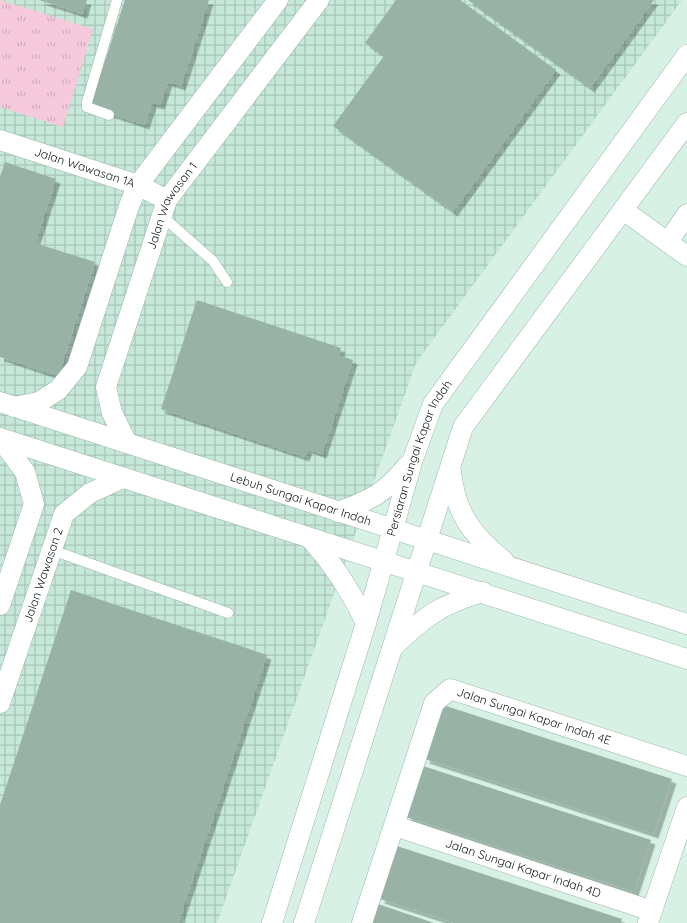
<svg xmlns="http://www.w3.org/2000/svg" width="687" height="923" font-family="Quicksand,sans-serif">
	<defs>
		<pattern id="industrial-grid" width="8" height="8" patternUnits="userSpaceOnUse" patternTransform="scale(1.25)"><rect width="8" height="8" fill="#c5e8d8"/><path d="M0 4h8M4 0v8" fill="none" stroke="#a8c6b8"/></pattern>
		<pattern id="grass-tufts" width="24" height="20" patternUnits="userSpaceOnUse" patternTransform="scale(1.25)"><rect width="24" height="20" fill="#f6cadc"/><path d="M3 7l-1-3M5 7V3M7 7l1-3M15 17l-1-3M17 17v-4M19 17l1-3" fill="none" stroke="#d2adbc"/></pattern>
		<filter id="shadow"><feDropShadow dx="4.5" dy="4.5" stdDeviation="0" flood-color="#0004"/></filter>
	</defs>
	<rect width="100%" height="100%" fill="#d7f2e5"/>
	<!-- industrial -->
	<path fill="url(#industrial-grid)" d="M 0,0 L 682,0 L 416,363 L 217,923 L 0,923 Z"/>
	<!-- grass -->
	<path fill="url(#grass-tufts)" d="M 0,0 L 93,29 L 63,127 L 0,107 Z"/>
	<!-- building -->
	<path fill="#98b2a6" filter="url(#shadow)" d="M 39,0 L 87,0 L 83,14 Z
		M 125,0 L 209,0 L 181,86 L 168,82 L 160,105 L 152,103 L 145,125 L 90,107 Z
		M 396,0 L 460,0 L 556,70 L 453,212 L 333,126 L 384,56 L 365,43 Z
		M 468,0 L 654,0 L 590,88 Z
		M 5,162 L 56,179 L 35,243 L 95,262 L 58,376 L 0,357 L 0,177 Z
		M 197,300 L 341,348 L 339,355 L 353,360 L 322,454 L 308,449 L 305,457 L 161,409 Z
		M 71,590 L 267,655 L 178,923 L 0,923 L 0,805 Z
		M 443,705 L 672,779 L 654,834 L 425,759 Z
		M 423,766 L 651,840 L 634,892 L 406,817 Z
		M 397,846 L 622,919 L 621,923 L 454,923 L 380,899 Z
		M 378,904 L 434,923 L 372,923 Z"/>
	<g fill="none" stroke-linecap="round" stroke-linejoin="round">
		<!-- service casing -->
		<g stroke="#9db7ab" stroke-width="11">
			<path id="service" d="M 109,115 L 87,107 L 87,102 L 117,0
				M 162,216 L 213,261 L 227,282
				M 52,550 L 228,613"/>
		</g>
		<!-- minor casing -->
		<g stroke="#9db7ab" stroke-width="21">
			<g id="minor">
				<path id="s1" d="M 0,140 L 138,185 L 167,200"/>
				<path d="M 623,210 L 687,256"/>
				<path d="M 668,242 L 687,214"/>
				<path id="s2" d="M 0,402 L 687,624"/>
				<path d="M 14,407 L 39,402 L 58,390 L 77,367 L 129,206 L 138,185 L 278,0"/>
				<path d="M 0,438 L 687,659"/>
				<path id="s3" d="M 127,443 L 112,413 L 106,387 L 167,200 L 319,0"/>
				<path d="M 451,471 C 455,513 472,535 504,561"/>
				<path d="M 338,512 C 371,500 385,493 407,466"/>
				<path d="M 311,539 C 334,565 351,591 366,623"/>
				<path d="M 0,605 L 34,504 L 25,472 L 0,438"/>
				<path d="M 393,647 C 424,617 441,604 483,592"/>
				<path id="s4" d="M 0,703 L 64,514 L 90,493 L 123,478"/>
				<path id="s5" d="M 395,826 L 652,911"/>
				<path id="s6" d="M 272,923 L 366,623 L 413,459 L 433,404 L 687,55"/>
				<path d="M 304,923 L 463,427 L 687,123"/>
				<path id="s7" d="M 362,923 L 434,703 L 450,689 L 687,766"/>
				<path d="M 648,923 L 687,807"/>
			</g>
		</g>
		<!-- service -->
		<use href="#service" stroke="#fff" stroke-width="10"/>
		<!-- minor -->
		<use href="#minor" stroke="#fff" stroke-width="20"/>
	</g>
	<g text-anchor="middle" stroke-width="4" stroke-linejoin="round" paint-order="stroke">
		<!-- street labels -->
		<g font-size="12" fill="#101915" stroke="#d7f2e5">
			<text dy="4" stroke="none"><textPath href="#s1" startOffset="89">Jalan Wawasan 1A</textPath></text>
			<text dy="4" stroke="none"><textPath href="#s3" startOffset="254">Jalan Wawasan 1</textPath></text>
			<text dy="4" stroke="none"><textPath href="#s6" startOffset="488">Persiaran Sungai Kapar Indah</textPath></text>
			<text dy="4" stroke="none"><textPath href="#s2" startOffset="316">Lebuh Sungai Kapar Indah</textPath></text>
			<text dy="4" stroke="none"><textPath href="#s4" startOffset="135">Jalan Wawasan 2</textPath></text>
			<text dy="4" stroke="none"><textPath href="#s7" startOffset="341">Jalan Sungai Kapar Indah 4E</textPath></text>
			<text dy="4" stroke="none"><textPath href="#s5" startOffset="135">Jalan Sungai Kapar Indah 4D</textPath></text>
		</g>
	</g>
</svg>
